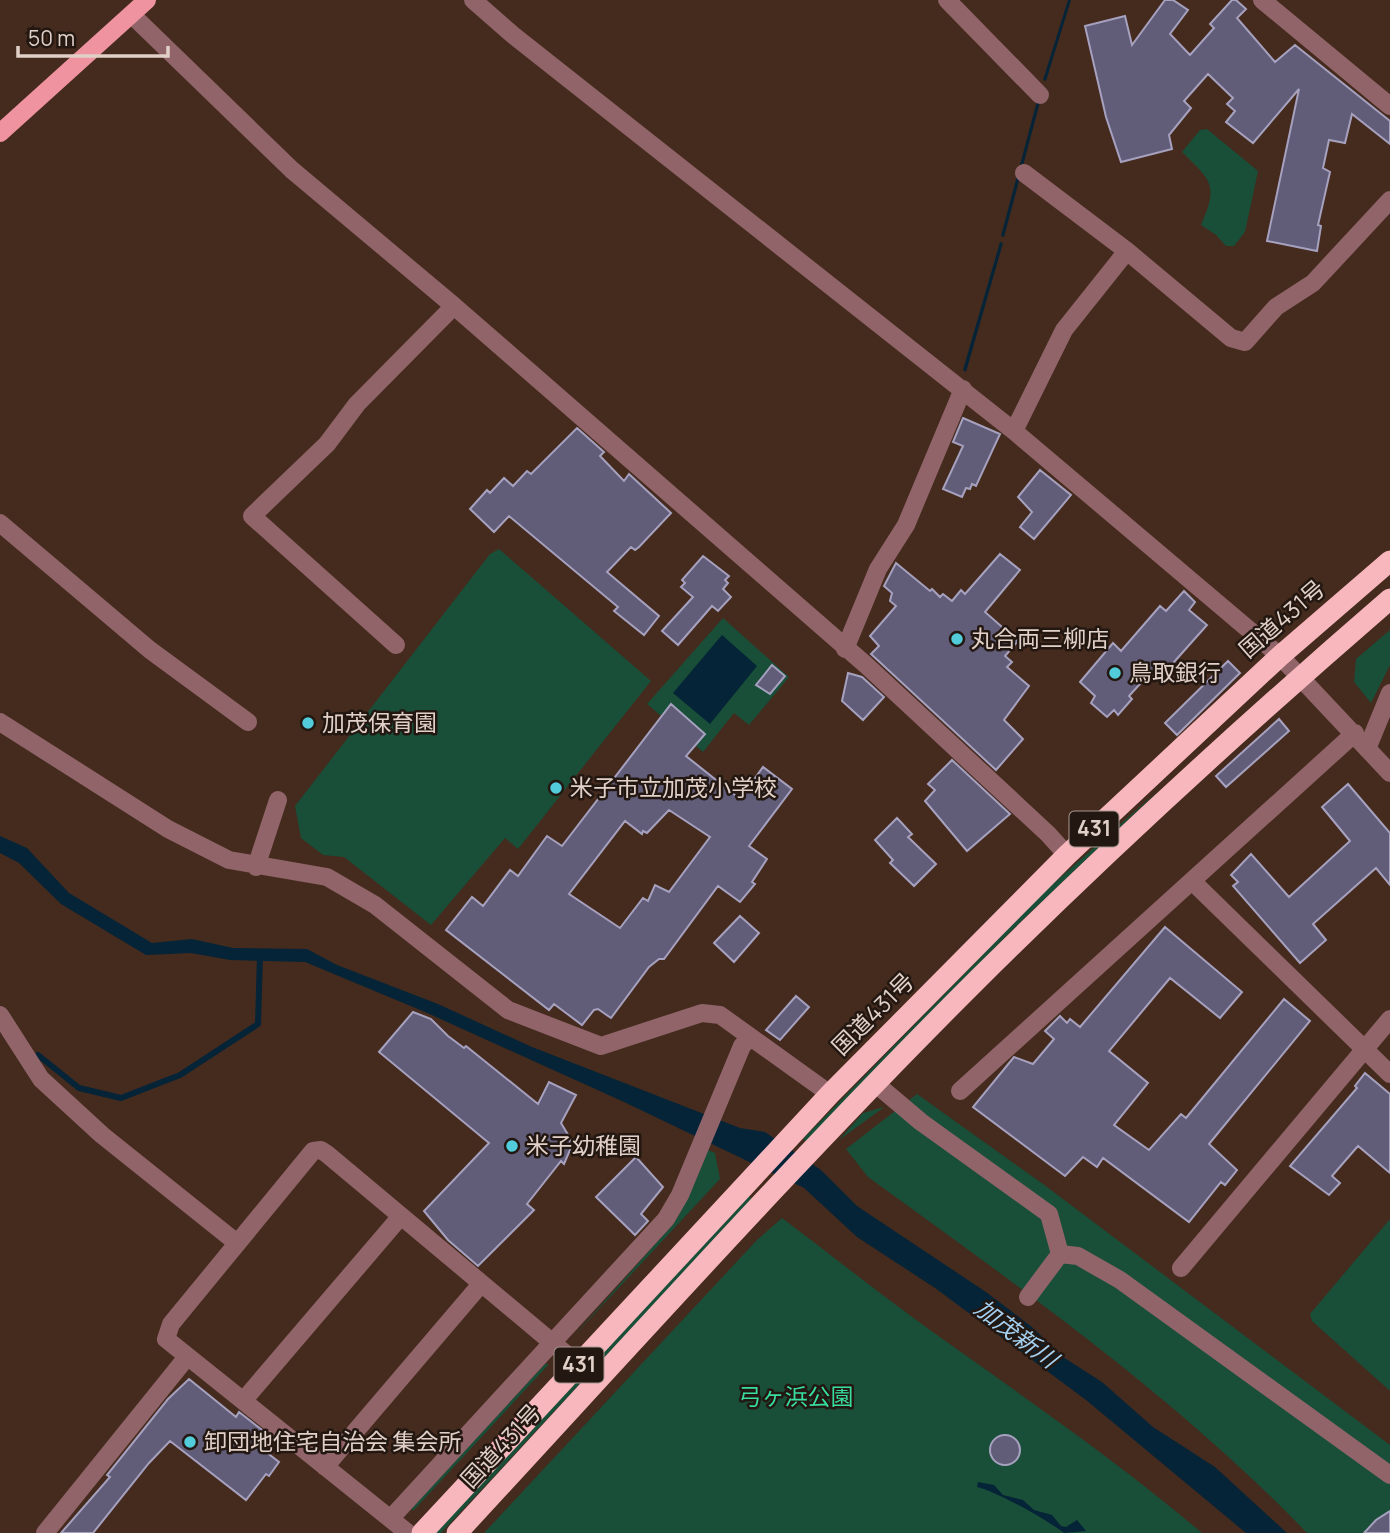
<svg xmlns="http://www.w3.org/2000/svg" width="1390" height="1533" font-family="Manrope,'Noto Sans JP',sans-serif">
	<rect width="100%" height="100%" fill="#452b1e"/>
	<!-- green -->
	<path fill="#194e38" d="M 1207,129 L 1258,171 L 1245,232 L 1234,246 L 1226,246 L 1216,235 L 1201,225 C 1219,184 1211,181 1182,152 L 1200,130 Z
		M 499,549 L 651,681 L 518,849 L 505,838 L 431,925 L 344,857 L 323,855 L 301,838 L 295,806 L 490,554 Z
		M 723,618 L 789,677 L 749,725 L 734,713 L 703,752 L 647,704 Z
		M 1390,630 L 1390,665 L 1371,703 L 1354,682 L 1356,659 Z
		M 1161,788 L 1008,934 L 806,1141 L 803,1139 L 1044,892 Z
		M 917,1094 L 1043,1184 L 1390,1445 L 1390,1533 L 1307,1533 C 1174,1395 1022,1289 868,1177 L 846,1149 Z
		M 884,1107 L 883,1108 L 839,1140 L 863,1113 Z
		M 708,1150 L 715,1153 L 720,1179 L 571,1339 L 674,1223 L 688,1198 Z
		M 749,1196 L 752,1199 L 441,1533 L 435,1533 Z
		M 782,1218 C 831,1255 880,1294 930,1330 C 1022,1396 1115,1459 1202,1533 L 484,1533 L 757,1240 Z
		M 1390,1219 L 1390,1389 L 1389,1390 L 1312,1321 L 1310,1314 Z
		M 545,1364 L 549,1364 L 413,1511 L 412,1508 Z"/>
	<!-- water -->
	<path fill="#052437" d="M 1068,0 L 1071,0 L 1046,81 L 1043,80 Z
		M 1037,101 L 1040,102 L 1004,237 L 1001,236 Z
		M 1000,242 L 1003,243 L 966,372 L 963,370 Z
		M 722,635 L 757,666 L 710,724 L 673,693 Z
		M 0,836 L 27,848 L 69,893 L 152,943 L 192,939 L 233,948 L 307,949 L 337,965 L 438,1004 L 532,1047 L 740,1128 L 765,1132 L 821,1170 L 857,1206 L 986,1292 L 1032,1327 L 1063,1357 L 1102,1382 L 1153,1427 L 1215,1467 L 1287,1533 L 1246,1533 L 1086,1400 L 935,1288 L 857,1237 L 804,1188 L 624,1102 L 425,1012 L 305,962 L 230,960 L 191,953 L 146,955 L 61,904 L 19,863 L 0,853 Z
		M 978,1482 L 994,1485 L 1003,1495 L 1023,1500 L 1034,1510 L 1052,1515 L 1061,1526 L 1066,1527 L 1077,1520 L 1086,1531 L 1064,1533 C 1049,1521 996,1491 977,1487 Z"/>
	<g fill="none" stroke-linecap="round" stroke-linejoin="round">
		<!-- stream -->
		<path stroke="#052437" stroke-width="6" d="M 38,1055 L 79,1088 L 121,1098 L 180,1075 L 258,1024 L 260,955"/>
	</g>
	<!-- building -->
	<path fill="#615c78" stroke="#a6a1bf" stroke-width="2" fill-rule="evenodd" d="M 1165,0 L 1173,0 L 1188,10 L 1170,34 L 1190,55 L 1214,28 L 1210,24 L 1232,0 L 1236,0 L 1246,9 L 1237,18 L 1275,62 L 1295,45 L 1390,121 L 1390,144 L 1352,114 L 1345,143 L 1329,140 L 1323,168 L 1330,172 L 1318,225 L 1321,226 L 1317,251 L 1267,241 L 1299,89 L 1253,143 L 1226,122 L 1235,111 L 1227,104 L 1233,98 L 1208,74 L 1184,101 L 1191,108 L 1169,135 L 1172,149 L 1121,162 L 1106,117 L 1085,26 L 1125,16 L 1132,45 Z
		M 963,418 L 1000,434 L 976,486 L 972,484 L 970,489 L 966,488 L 962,497 L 943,489 L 963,446 L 953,442 Z
		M 577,428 L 604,452 L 600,456 L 624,481 L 629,474 L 671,513 L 639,547 L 635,550 L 631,547 L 607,572 L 659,616 L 644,635 L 614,611 L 618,607 L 509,516 L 494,532 L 470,509 L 487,490 L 490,493 L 504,478 L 513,486 L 527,471 L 531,474 Z
		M 1040,470 L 1071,495 L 1034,539 L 1020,527 L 1032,512 L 1018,497 Z
		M 1000,554 L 1020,570 L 985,612 L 1018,641 L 1005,656 L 1012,662 L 1007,667 L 1029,686 L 1004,720 L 1023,739 L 996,770 L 871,654 L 879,646 L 870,636 L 896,606 L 890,601 L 892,593 L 884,586 L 896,563 L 930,591 L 932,589 L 940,597 L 943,594 L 952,601 L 961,590 L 965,594 Z
		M 703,556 L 729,576 L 725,580 L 728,583 L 723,589 L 731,597 L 718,611 L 712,606 L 678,645 L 662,631 L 693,597 L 681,587 L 685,583 L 682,580 Z
		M 1184,591 L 1195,602 L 1189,610 L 1207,625 L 1158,680 L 1150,673 L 1129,696 L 1132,699 L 1118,715 L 1114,710 L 1107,717 L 1091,703 L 1095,696 L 1080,682 L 1113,643 L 1121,651 L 1160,606 L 1166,611 Z
		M 1228,661 L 1240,673 L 1177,735 L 1165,723 Z
		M 772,665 L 785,676 L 770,694 L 756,685 Z
		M 848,673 L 862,677 L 884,697 L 863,720 L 842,701 Z
		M 671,704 L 705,734 L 686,756 L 740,799 L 763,767 L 792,789 L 749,846 L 767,859 L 752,882 L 755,884 L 740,902 L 718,886 L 664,959 L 659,959 L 649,967 L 611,1018 L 598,1009 L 594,1010 L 582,1025 L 554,1004 L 549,1010 L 446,930 L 472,897 L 483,906 L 510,870 L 518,876 L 547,836 L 562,846 ZM 669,810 L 710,837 L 669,892 L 655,885 L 648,901 L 643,898 L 620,928 L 569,894 L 625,821 L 642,834 L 643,831 L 647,833 Z
		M 1279,719 L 1289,731 L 1226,787 L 1216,776 Z
		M 952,760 L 1010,814 L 967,851 L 925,801 L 935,790 L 928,784 Z
		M 1348,784 L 1390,833 L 1390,885 L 1376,868 L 1313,924 L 1326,940 L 1300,963 L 1233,886 L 1238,882 L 1231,875 L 1251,854 L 1289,897 L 1350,841 L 1322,807 Z
		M 897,818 L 912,834 L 908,837 L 936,864 L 914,886 L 890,863 L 893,860 L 875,840 Z
		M 740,916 L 759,933 L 734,962 L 714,943 Z
		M 1165,927 L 1242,992 L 1220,1018 L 1170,978 L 1109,1051 L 1148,1083 L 1114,1125 L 1149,1150 L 1181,1114 L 1186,1118 L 1284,999 L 1310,1021 L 1209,1144 L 1237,1170 L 1225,1185 L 1221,1182 L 1189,1222 L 1103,1158 L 1097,1167 L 1083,1157 L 1065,1176 L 973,1107 L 1014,1057 L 1033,1064 L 1054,1039 L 1045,1031 L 1060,1016 L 1067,1023 L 1070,1019 L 1080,1027 Z
		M 796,996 L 809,1007 L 780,1040 L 766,1030 Z
		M 413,1012 L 431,1019 L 448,1036 L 464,1048 L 466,1046 L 538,1104 L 549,1082 L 576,1095 L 561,1123 L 570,1138 L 570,1150 L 564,1164 L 561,1161 L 527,1204 L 534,1210 L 478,1266 L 448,1240 L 424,1211 L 489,1143 L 379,1052 Z
		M 1365,1073 L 1390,1094 L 1390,1173 L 1358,1146 L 1332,1176 L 1340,1183 L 1329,1195 L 1290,1166 L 1357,1088 L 1355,1086 Z
		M 636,1157 L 663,1187 L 641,1214 L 648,1221 L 635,1235 L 596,1197 Z
		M 189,1379 L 236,1417 L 239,1412 L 266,1433 L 257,1445 L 279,1462 L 269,1476 L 266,1474 L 246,1500 L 170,1441 L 149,1463 L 93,1533 L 61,1533 L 110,1477 L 107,1475 L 168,1399 Z
		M990 1450a15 15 0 1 1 30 0a15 15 0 1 1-30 0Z
		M 1390,1511 L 1390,1533 L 1364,1533 L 1376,1520 Z"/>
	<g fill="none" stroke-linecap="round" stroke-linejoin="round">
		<!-- minor -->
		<path stroke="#906469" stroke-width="18" d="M 473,0 L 513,35 L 1014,431 L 1280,656 L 1390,773
			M 947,0 L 1040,95
			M 1262,0 L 1390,106
			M 132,15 L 292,170 L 454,306
			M 1127,251 L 1231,338 L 1245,342 L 1276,307 L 1313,283 L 1390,200
			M 1014,431 L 1064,330 L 1127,251 L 1024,173
			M 0,523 L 150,650 L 248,722
			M 396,645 L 252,516 L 327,444 L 357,404 L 454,306 L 866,665 L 1048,834 L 1067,855
			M 845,649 L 878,569 L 906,525 L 963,389
			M 0,722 L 168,829 L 229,860 L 327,877 L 375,905 L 508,1010 L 601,1046 L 702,1013 L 720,1015 L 830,1094
			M 1367,749 L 1390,693
			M 256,867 L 278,800
			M 1192,881 L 1390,1074
			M 0,1015 L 41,1079 L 102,1135 L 237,1243
			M 876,1084 L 921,1122 L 1049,1214 L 1060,1254
			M 960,1091 L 1355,733
			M 1181,1268 L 1390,1019
			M 1028,1297 L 1060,1254 L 1078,1256 L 1120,1280 L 1390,1475
			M 243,1401 L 401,1216
			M 325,1467 L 481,1284
			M 391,1518 L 666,1219 L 680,1195 L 742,1046 L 749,1038
			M 45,1533 L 187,1357
			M 408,1533 L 166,1339 L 171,1324 L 313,1151 L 321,1150 L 327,1154 L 579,1365"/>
		<!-- major -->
		<path stroke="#ee939f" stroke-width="18" d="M 0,133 L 147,0"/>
		<!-- highway -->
		<path stroke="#f8b6bd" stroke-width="21" d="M 422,1533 L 830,1094 L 1067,855 L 1280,656 L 1390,561
			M 457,1533 C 630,1346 800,1156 980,977 C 1112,846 1250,720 1390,599"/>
	</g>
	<!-- markers -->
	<g fill="#52cbda" stroke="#221711" stroke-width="2.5">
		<circle cx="957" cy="639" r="7"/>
		<circle cx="1115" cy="673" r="7"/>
		<circle cx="308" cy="723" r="7"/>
		<circle cx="556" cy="788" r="7"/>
		<circle cx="512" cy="1146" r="7"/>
		<circle cx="190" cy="1442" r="7"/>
	</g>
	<g text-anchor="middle" stroke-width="5" stroke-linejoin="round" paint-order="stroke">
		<!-- shield labels -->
		<g fill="#221711" stroke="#a89891" stroke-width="2">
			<rect x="1069.5" y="811.5" width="49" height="35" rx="5"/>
			<rect x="554.5" y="1347.5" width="49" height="35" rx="5"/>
		</g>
		<g font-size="21" font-weight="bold" fill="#e1d0c8">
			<text x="1094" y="836">431</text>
			<text x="579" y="1372">431</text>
		</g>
		<!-- street labels -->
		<g font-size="23" fill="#e1d0c8" stroke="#221711">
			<text transform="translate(1282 619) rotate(-41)" y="8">国道431号</text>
			<text transform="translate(873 1014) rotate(-45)" y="8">国道431号</text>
			<text transform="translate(501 1446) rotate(-47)" y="8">国道431号</text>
		</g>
		<!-- poi labels -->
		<g font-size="23" fill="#e1d0c8" stroke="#221711" text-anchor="start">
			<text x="971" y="647">丸合両三柳店</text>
			<text x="1129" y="681">鳥取銀行</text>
			<text x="322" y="731">加茂保育園</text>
			<text x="570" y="796">米子市立加茂小学校</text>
			<text x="526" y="1154">米子幼稚園</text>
			<text x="204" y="1450">卸団地住宅自治会 集会所</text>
		</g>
		<!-- park labels -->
		<g font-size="23" fill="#38dda0" stroke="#221711">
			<text x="796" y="1405">弓ヶ浜公園</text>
		</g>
		<!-- water labels -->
		<g font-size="24" font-style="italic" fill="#a3ceee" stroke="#221711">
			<text transform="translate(1016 1334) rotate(37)" y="8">加茂新川</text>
		</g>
	</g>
	<!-- scale -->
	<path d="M18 46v10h150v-10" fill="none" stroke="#e1d0c8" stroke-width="3.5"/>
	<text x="28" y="46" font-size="21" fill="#e1d0c8" stroke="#221711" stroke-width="5" paint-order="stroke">50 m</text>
</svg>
